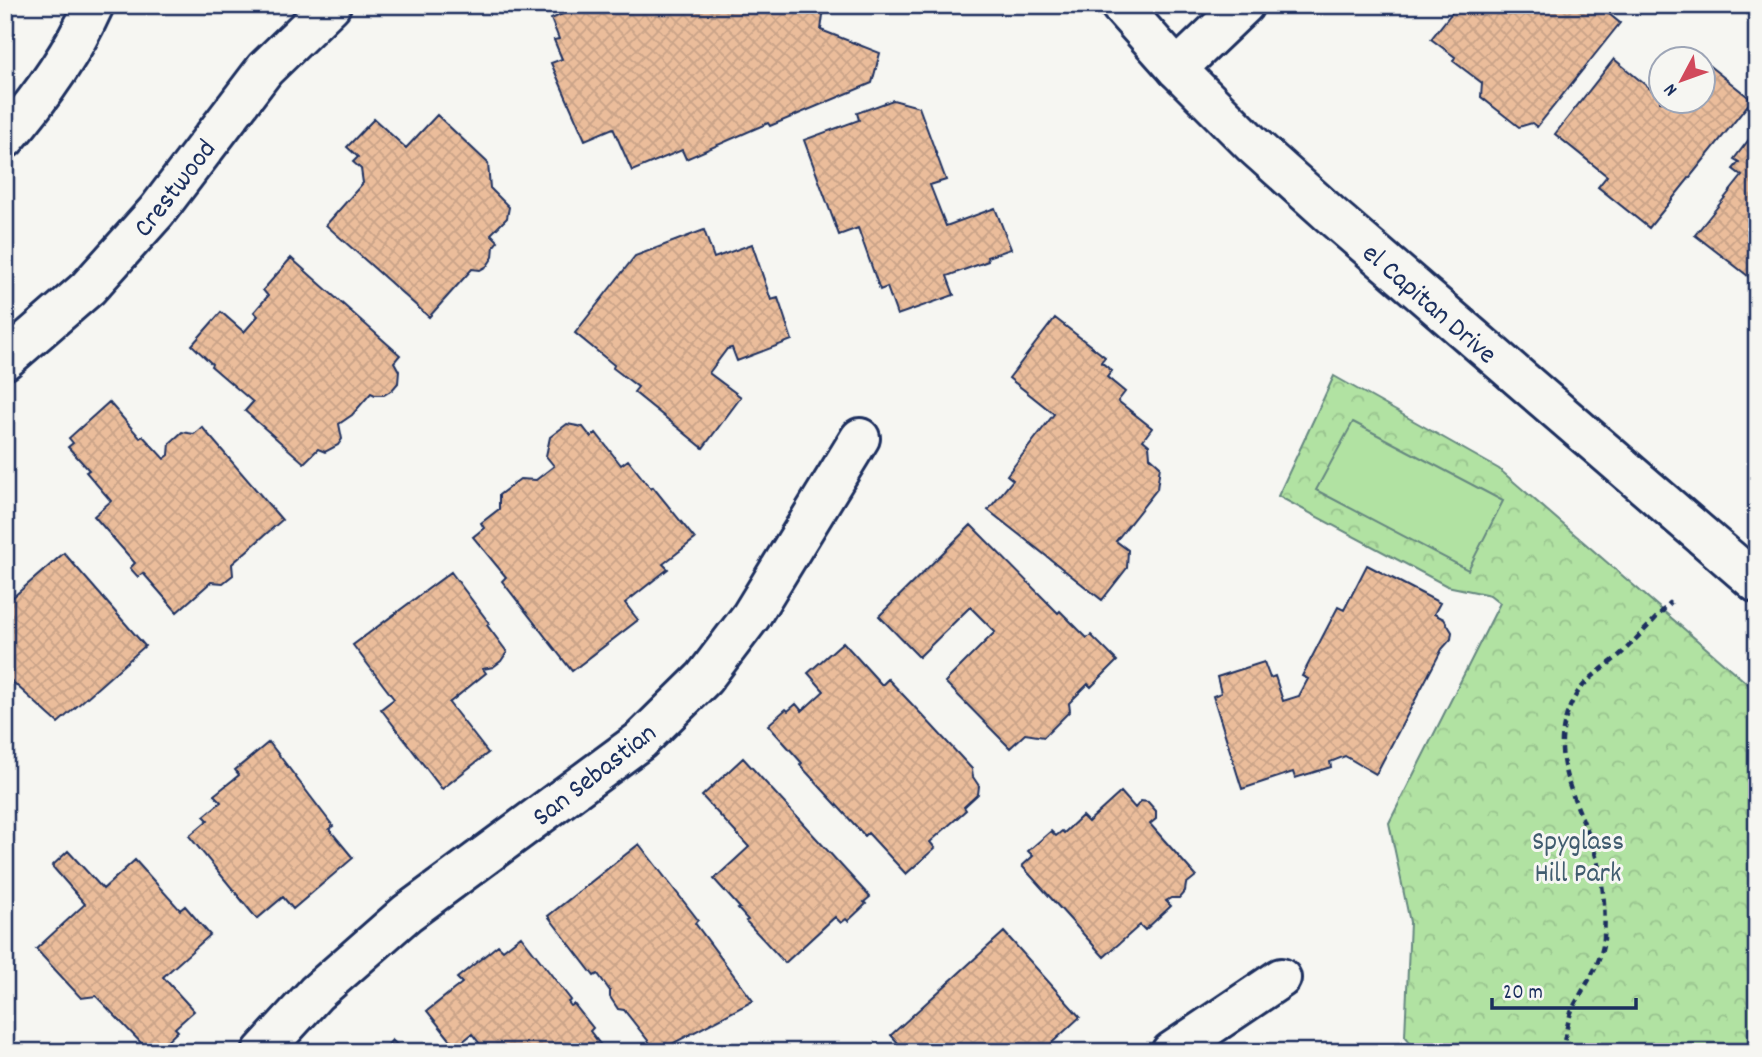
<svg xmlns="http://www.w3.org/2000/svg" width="1762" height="1057" font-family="Dekko,sans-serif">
	<defs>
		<pattern id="forest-crowns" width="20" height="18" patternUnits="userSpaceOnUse" patternTransform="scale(1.75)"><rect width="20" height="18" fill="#b1e2a2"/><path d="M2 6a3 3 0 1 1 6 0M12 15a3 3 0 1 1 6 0" fill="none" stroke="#98c28e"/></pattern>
		<pattern id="building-cross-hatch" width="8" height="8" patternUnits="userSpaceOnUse" patternTransform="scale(1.75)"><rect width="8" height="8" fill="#ebbd9b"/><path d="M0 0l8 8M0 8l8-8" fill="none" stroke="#c9a388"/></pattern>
	</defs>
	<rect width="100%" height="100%" fill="#f6f6f2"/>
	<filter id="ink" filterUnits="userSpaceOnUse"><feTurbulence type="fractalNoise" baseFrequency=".0143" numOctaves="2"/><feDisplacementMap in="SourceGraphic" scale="14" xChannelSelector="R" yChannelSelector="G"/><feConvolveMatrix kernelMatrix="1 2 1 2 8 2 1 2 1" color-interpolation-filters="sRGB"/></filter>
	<g filter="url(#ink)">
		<!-- forest -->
		<path fill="url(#forest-crowns)" stroke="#668880" stroke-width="2" d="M 1334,376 L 1499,469 L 1757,692 L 1757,1052 L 1418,1052 L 1405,1036 L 1410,922 L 1389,823 L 1500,603 L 1490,595 L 1447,586 L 1278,496 Z"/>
		<!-- pitch -->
		<path fill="#b1e2a2" stroke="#668880" stroke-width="2" d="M 1353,422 L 1503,501 L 1468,570 L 1316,490 Z"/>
		<!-- building -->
		<path fill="url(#building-cross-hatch)" stroke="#1b2f5e" stroke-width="2" d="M 583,5 L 600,5 L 602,10 L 614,5 L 819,5 L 823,15 L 821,30 L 880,53 L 872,83 L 770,126 L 768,123 L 686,159 L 682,150 L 632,171 L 613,128 L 585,140 L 551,63 L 562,59 L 554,40 L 559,39 L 551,19 Z
			M 1458,5 L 1598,5 L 1620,23 L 1537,127 L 1532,123 L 1519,127 L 1481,97 L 1482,83 L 1453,61 L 1455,57 L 1431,39 Z
			M 1614,59 L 1660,97 L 1660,102 L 1702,102 L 1702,60 L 1752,100 L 1649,228 L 1598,187 L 1607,176 L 1555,134 Z
			M 893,100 L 919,107 L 946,180 L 930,185 L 946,226 L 995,208 L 1011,249 L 987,257 L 988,261 L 947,276 L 954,295 L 897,315 L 887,287 L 880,290 L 858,228 L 839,235 L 804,140 L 859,120 L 857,113 Z
			M 437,115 L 488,163 L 490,188 L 509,207 L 507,218 L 491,234 L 498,241 L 494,246 L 493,257 L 487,266 L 480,270 L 472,269 L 429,317 L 326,225 L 363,183 L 361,169 L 353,162 L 358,157 L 347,147 L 374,119 L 406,148 Z
			M 1757,129 L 1757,283 L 1695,235 L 1742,176 L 1733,169 L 1739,162 L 1734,159 Z
			M 704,230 L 714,258 L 752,244 L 771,300 L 778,298 L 792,340 L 737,361 L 732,348 L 727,349 L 709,373 L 741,397 L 703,448 L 634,392 L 638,387 L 613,368 L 614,365 L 575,333 L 635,256 Z
			M 291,258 L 400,355 L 394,362 L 399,371 L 398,383 L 392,390 L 384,395 L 375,395 L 371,393 L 352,415 L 339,424 L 342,439 L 338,445 L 325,452 L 318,449 L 304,463 L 245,411 L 253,402 L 211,366 L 212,364 L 192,345 L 221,312 L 244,332 L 258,316 L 254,312 L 268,296 L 263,290 Z
			M 1055,318 L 1105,357 L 1101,362 L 1112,371 L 1107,377 L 1125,392 L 1118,401 L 1152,428 L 1143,440 L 1149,445 L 1150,457 L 1160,466 L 1157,489 L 1116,541 L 1128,550 L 1127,568 L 1102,600 L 988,510 L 1013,480 L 1007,475 L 1054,414 L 1009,378 Z
			M 109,402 L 140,438 L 143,436 L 164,459 L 169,455 L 170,443 L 182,432 L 194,434 L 202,427 L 282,520 L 232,564 L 233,575 L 223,583 L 211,582 L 177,612 L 143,573 L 138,577 L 130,568 L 135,563 L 94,516 L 111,501 L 86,472 L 89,470 L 68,447 L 73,443 L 69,438 Z
			M 567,424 L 583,427 L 591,437 L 596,433 L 621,465 L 628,460 L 651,489 L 653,487 L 695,539 L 663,564 L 668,569 L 625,603 L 638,620 L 572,671 L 502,581 L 506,577 L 473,537 L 484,528 L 481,523 L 499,509 L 499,495 L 520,479 L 536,480 L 554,466 L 546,456 L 550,437 Z
			M 971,525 L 1058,613 L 1060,611 L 1087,638 L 1091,635 L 1117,661 L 1091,687 L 1088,684 L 1069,703 L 1070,711 L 1044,737 L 1025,734 L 1010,748 L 945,682 L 995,632 L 970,607 L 919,657 L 879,616 Z
			M 64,553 L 145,646 L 58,723 L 5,675 L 5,604 Z
			M 1367,565 L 1440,603 L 1434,614 L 1444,619 L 1452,632 L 1451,639 L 1442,649 L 1376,774 L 1345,756 L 1330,762 L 1331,767 L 1295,778 L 1293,772 L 1242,789 L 1213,696 L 1221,693 L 1217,677 L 1264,662 L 1270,678 L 1275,676 L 1283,701 L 1299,696 L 1308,679 L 1302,676 L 1338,607 L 1344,610 Z
			M 451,572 L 489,623 L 487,625 L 507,652 L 501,661 L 493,667 L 483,669 L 486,673 L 449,703 L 488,753 L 442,789 L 381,709 L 394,699 L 353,645 Z
			M 843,642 L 882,685 L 888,679 L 924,717 L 972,769 L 973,777 L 979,786 L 978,794 L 964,807 L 966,810 L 930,842 L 935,848 L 906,874 L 868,833 L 865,836 L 800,765 L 802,763 L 768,725 L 786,709 L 788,711 L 796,704 L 802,711 L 824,691 L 808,673 Z
			M 5,729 L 14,738 L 5,746 Z
			M 269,742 L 333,826 L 329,829 L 353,858 L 293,909 L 283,897 L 257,919 L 189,836 L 208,820 L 204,816 L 221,802 L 214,795 L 239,775 L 235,770 Z
			M 743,758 L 870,897 L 864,902 L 866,904 L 848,921 L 846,919 L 841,923 L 835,917 L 785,963 L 746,921 L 748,920 L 738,909 L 740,908 L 714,879 L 749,847 L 702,796 Z
			M 1121,792 L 1135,808 L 1141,801 L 1148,802 L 1156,811 L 1156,819 L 1150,824 L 1196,876 L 1186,884 L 1185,891 L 1179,898 L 1171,898 L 1166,901 L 1171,906 L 1145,930 L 1140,925 L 1104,957 L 1022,866 L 1033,856 L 1028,851 L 1051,831 L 1056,836 L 1062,831 L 1064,833 L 1082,816 L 1088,822 Z
			M 639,844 L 698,920 L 695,923 L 753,1001 L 657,1052 L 624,1010 L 618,1009 L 610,997 L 610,991 L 598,974 L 594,976 L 548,916 Z
			M 68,851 L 103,889 L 135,860 L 180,910 L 185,906 L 210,935 L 163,977 L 194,1011 L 175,1028 L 178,1031 L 160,1048 L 161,1052 L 142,1052 L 141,1050 L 145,1047 L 96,996 L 81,998 L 36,949 L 85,904 L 52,866 Z
			M 1004,932 L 1080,1017 L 1042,1052 L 906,1052 L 891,1035 Z
			M 521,936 L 571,1000 L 568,1002 L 571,1006 L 574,1004 L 593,1028 L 590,1031 L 606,1052 L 480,1052 L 484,1049 L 472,1034 L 456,1047 L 427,1011 L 462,983 L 457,978 L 498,945 L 503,950 Z
			M 5,1040 L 16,1052 L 5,1052 Z
			M 392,1040 L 405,1052 L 382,1052 Z"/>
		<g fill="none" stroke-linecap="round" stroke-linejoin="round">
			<!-- street casing -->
			<g stroke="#1b2f5e" stroke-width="44">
				<path id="street" d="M 1177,69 L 1244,5
					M 5,139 C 40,99 72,54 94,5
					M 5,360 L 88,288 L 157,211 L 265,69 L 331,5
					M 262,1052 L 316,993 L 407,913 L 640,741 L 704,678 L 751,616 L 860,438
					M 1171,1052 L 1281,978"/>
			</g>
			<!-- secondary casing -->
			<g stroke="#1b2f5e" stroke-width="44">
				<path id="secondary" d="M 1120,5 L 1177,69 L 1253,145 L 1331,215 L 1757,583"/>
			</g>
			<!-- path -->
			<path stroke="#1b2f5e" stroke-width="4.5" stroke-dasharray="7 5" stroke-linecap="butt" d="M 1562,1052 C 1565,1038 1567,1023 1572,1010 C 1583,987 1603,963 1604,937 C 1606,909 1603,880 1595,853 C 1578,798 1542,754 1576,695 C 1586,678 1608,666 1623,652 C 1639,636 1655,619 1671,602"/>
			<!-- street -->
			<use href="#street" stroke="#f6f6f2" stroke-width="38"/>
			<!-- secondary -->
			<use href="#secondary" stroke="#f6f6f2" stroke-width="38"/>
		</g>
	</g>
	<g text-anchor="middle" stroke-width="6" stroke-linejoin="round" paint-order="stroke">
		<!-- street labels -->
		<g font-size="28" fill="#1b2f5e" stroke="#f6f6f2">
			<text transform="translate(173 187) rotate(-52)" y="10">Crestwood</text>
			<text transform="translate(1431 302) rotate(41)" y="10">el Capitan Drive</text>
			<text transform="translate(593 773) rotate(-38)" y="10">San Sebastian</text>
		</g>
		<!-- park labels -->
		<g font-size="28" fill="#405c6f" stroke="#f6f6f2">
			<text x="1578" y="849">Spyglass<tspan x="1578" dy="32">Hill Park</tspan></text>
		</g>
	</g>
	<!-- margin -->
	<rect width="1762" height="1057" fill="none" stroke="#f6f6f2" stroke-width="28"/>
	<rect x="14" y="14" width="1734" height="1029" fill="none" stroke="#1b2f5e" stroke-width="2.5" filter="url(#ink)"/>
	<!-- north arrow -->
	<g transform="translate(1682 80) rotate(229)"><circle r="33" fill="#f6f6f2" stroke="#9ea6b7" stroke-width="2"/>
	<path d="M0-5L12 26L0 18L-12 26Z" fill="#d1495b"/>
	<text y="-10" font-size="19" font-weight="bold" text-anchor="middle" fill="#1b2f5e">N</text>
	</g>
	<!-- scale -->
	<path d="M1492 998v10h144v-10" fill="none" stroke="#1b2f5e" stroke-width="3.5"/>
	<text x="1503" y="998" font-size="21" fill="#1b2f5e" stroke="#f6f6f2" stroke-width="5" paint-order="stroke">20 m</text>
</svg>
